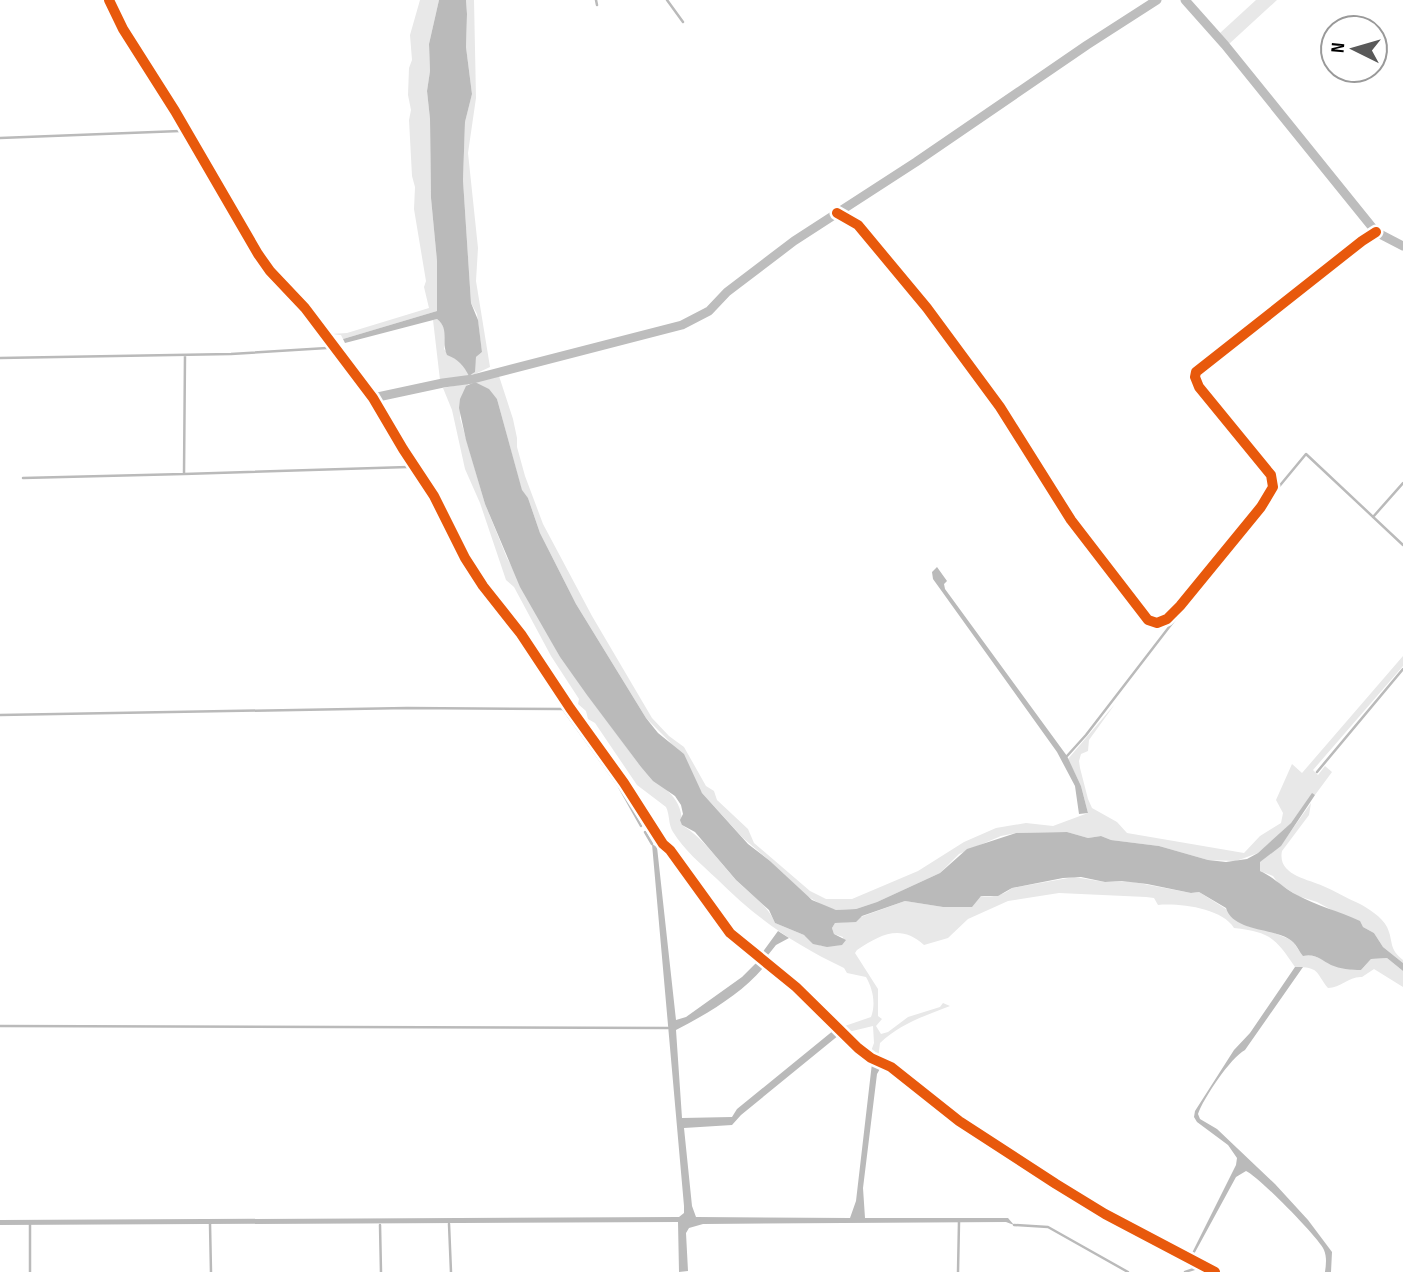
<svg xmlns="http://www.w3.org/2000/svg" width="1403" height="1272" font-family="'Sofia Sans Condensed',sans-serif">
	<rect width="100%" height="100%" fill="#fff"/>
	<!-- green -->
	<path fill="#e8e8e8" d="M 420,0 L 439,0 L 429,44 L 430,71 L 427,91 L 430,119 L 431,198 L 437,261 L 437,311 L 343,339 L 341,335 L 331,334 L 347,333 L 429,308 L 424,287 L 426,281 L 414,209 L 415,187 L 412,176 L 409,120 L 411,110 L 408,95 L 409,68 L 412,60 L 410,35 Z
		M 466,0 L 474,0 L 476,98 L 468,153 L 478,248 L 476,281 L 490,367 L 473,375 L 476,357 L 482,352 L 477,314 L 471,303 L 463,180 L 465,122 L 472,94 L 466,47 L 467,14 Z
		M 1256,0 L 1277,0 L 1229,44 L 1220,33 Z
		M 437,319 C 447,326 447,338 444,349 L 450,356 C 459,357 466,368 469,376 L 440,380 L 433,320 Z
		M 499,376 L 513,419 L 517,438 L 517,447 L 525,476 L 543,524 L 592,616 L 652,718 L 669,736 L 684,747 L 706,786 L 714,791 L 717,800 L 748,829 L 754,843 L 810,891 L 826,899 L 852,899 L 918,871 L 964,842 L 996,828 L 1026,823 L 1053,826 L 1088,813 L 1081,786 L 1068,759 L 1115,704 L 1089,740 L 1088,751 L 1081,754 L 1079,761 L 1080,768 L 1088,799 L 1092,808 L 1117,822 L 1127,833 L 1244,853 L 1260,836 L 1281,823 L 1283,813 L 1276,800 L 1292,764 L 1302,773 L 1403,656 L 1403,666 L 1313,770 L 1318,775 L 1325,766 L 1332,772 L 1315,795 L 1312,794 L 1291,823 L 1275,838 L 1258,853 L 1236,861 L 1208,860 L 1159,846 L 1111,840 L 1101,836 L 1088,838 L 1067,832 L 1016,833 L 1001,836 L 959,854 L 940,873 L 877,902 L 856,909 L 836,910 L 827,908 L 807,896 L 770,861 L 743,838 L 702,793 L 670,742 L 646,718 L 576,604 L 540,533 L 528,498 L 522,491 L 497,399 L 488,389 L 475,382 Z
		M 469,383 L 462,395 L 460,418 L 485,504 L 507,558 L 560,657 L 641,767 C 659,788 683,793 682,825 C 703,838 718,860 735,879 C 749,894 767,903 775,923 L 804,935 L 821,946 L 841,945 L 843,937 L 834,934 L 832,928 L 835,923 L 847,922 L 905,901 L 943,907 L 965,907 L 981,896 C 991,898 1004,895 1012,888 L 1074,877 L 1105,882 L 1128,881 L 1191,893 L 1199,892 L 1226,909 L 1247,926 L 1267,930 L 1289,939 L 1294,943 L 1300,952 C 1322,956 1337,970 1361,970 L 1371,959 L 1387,958 L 1403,971 L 1403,987 L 1374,969 L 1362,977 C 1349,976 1341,988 1328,988 C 1315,972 1320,967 1295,967 C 1275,937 1269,932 1234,928 C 1222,908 1179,903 1158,905 L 1154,898 L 1146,897 L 1059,893 L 1008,901 L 968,919 L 948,938 L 924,945 C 901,924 881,934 857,950 L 855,953 L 878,989 L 878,1016 L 882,1019 L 876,1026 L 881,1034 L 888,1032 L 908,1017 L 940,1007 L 943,1003 L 950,1006 C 924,1016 900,1024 880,1043 L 878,1059 L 870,1054 L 874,1043 L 873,1026 L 844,1033 L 839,1028 L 871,1017 C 876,1004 873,989 866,977 L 847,973 L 844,968 C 793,944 756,918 717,879 C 701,864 684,850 673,832 C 668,824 670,815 666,807 L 637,785 L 595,723 L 588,719 L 586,711 L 578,704 L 579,699 L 551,656 L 514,587 L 506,580 L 480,503 L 465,469 L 452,410 L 443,388 Z
		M 1311,803 L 1309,815 L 1282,851 C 1277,875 1308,879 1323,886 C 1335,891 1346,898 1358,903 C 1368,908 1382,917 1387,927 C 1394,942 1388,948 1403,960 L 1403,963 L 1383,947 L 1374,933 L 1317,902 L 1298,896 L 1278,883 L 1273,876 L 1260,871 L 1259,862 L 1281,845 Z"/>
	<!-- water -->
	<path fill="#bababa" d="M 439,0 L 466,0 L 467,14 L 466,47 L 472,94 L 465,122 L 463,180 L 471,303 L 478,320 L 482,352 L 476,357 L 475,372 L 469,376 C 464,366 458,359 447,355 C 441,342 450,329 437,319 L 345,343 L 343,339 L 437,311 L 437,261 L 431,198 L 430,119 L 427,91 L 430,71 L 429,44 Z
		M 475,382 L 489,389 L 497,399 L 522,490 L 528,498 L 540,533 L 576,604 L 646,718 L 658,733 L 684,754 L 702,793 L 748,844 L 770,861 L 812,900 L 836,910 L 856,909 L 877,902 L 940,873 L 967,849 L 1016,833 L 1067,832 L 1088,838 L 1101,836 L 1111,840 L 1159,846 L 1208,860 L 1226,862 L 1247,859 L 1258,853 L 1291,823 L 1312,793 L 1315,795 L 1281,846 L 1260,862 L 1260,871 C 1274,877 1283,888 1297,895 C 1317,906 1339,911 1360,921 L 1363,927 L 1374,933 L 1383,947 L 1403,963 L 1403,971 L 1387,958 L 1371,959 L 1361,970 C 1351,970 1340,969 1331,965 C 1321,960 1315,953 1303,956 C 1298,950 1296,943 1289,939 C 1271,928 1233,931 1226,908 L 1199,892 L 1191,893 L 1147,884 L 1122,881 L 1105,882 L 1081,877 L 1063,878 L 1012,888 L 998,896 L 981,896 L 972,907 L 943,907 L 905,901 L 862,916 L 856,922 L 835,923 L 832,928 L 834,934 L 846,940 L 842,945 L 827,947 L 813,944 L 804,935 L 775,923 L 769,910 L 736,880 L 695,832 L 682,825 L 680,820 L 683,814 L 681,805 L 675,796 L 653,781 L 641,767 L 587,695 L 560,657 L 520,587 L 485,504 L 466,440 L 459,408 L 460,399 L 466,386 Z
		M 937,567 L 947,581 L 944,584 L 945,589 L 1067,756 L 1081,786 L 1088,813 L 1079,814 L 1075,786 L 1057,752 L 933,579 L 932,572 Z
		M 652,844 L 657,847 L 676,1020 L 686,1017 L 742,977 L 757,962 L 763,968 C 741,994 707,1014 676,1030 L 682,1118 L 732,1117 L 737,1109 L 834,1030 L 839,1035 L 741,1115 L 732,1125 L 684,1128 L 692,1206 L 696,1217 L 850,1218 L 856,1201 L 872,1063 L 881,1067 L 877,1074 L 863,1188 L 865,1218 L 1008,1218 L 1014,1225 L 1006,1222 L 703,1224 L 689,1228 L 686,1233 L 688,1271 L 679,1272 L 678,1222 L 0,1225 L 0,1220 L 679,1217 L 684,1213 L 684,1206 Z
		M 778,931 L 789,938 L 776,945 L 764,960 L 759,957 Z
		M 1295,967 L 1303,967 L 1245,1050 C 1231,1057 1203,1099 1198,1114 L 1200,1119 L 1217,1129 L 1275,1184 L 1308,1220 L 1332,1252 L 1331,1272 L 1325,1272 C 1326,1265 1327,1257 1324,1250 C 1319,1238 1258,1176 1246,1171 L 1236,1177 L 1193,1256 L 1191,1255 L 1236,1165 L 1237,1158 L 1228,1145 L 1197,1122 L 1194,1117 L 1195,1111 L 1234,1050 L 1250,1033 Z"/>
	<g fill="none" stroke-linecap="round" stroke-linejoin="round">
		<!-- stream -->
		<path stroke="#bababa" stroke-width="2.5" d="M 596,0 L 597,5
			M 667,0 L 683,22
			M 0,138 L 180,131
			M 0,358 L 231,354 L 327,348
			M 184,474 L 408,467
			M 23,478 L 184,474 L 185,355
			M 1277,489 L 1306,454 L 1403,545
			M 1373,517 L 1403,483
			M 0,715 L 407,708 L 563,709 L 618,785 L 641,826
			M 1067,756 L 1086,735 L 1183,609
			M 1317,772 L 1403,669
			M 645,832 L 652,844
			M 0,1026 L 668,1028
			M 210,1224 L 211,1272
			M 449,1224 L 451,1272
			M 380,1225 L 381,1272
			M 1014,1225 L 1048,1227 L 1128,1272
			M 30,1272 L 30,1225
			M 958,1272 L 959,1222
			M 1185,1272 L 1197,1268 L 1205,1272"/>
		<!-- minor -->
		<path stroke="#bdbdbd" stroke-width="9" d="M 109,0 L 123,29 L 175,111 L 258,254 L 270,271 L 305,308 L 373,398 L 403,449 L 434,496 L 465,558 L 483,586 L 521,634 L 570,708 L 624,783 L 663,844 L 670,850 L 730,933 L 796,987 L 858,1048 L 871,1058 L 891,1067 L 959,1121 L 1056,1184 L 1105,1214 L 1215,1272
			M 1185,0 L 1225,45 L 1376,232 L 1403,246
			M 837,213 L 858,225 L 927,308 L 1000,407 L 1071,520 L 1148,620 L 1157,623 L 1167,619 L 1180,606 L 1261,507 L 1273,487 L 1271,475 L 1199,387 L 1195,377 L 1196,372 L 1362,241 L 1376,232
			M 373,398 L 443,383 L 473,379 L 682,325 L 709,311 L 727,292 L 794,241 L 916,162 L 1087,45 L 1157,0"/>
		<!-- cycleway casing -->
		<g stroke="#fff" stroke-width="15">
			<path id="cycleway" d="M 109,0 L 123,29 L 175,111 L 258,254 L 270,271 L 305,308 L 373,398 L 403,449 L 434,496 L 465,558 L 483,586 L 521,634 L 570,708 L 624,783 L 663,844 L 670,850 L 730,933 L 796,987 L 858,1048 L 871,1058 L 891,1067 L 959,1121 L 1056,1184 L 1105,1214 L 1215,1272
				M 837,213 L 858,225 L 927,308 L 1000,407 L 1071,520 L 1148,620 L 1157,623 L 1167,619 L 1180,606 L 1261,507 L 1273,487 L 1271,475 L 1199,387 L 1195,377 L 1196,372 L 1362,241 L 1376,232"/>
		</g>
		<!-- cycleway -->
		<use href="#cycleway" stroke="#e8590c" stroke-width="10"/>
	</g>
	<!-- north arrow -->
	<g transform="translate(1354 49) rotate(275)"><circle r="33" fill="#ffffff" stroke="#999999" stroke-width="2"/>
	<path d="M0-5L12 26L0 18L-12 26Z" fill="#595959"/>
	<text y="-10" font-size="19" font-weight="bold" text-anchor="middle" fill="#000000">N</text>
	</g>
</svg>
